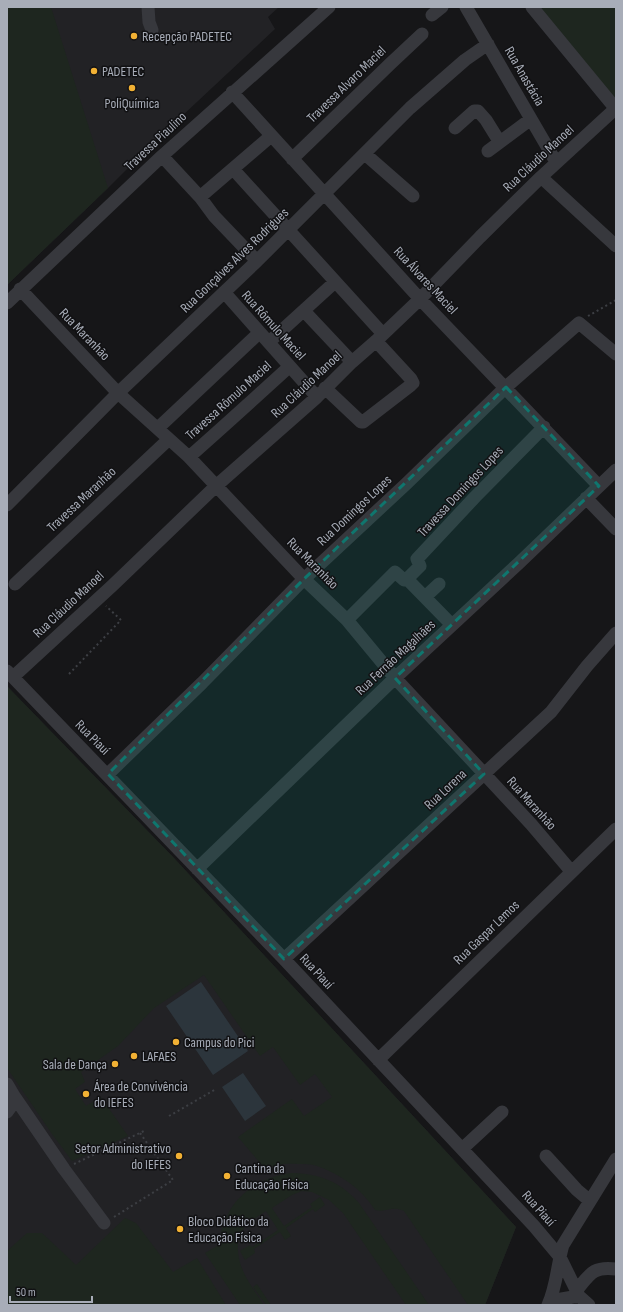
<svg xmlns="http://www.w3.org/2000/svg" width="623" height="1312" font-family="'Sofia Sans Condensed',sans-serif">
	<rect width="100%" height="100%" fill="#161618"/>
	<!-- built -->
	<path fill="#222225" d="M 7,7 L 279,7 L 268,17 L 275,29 L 151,145 L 108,188 L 7,285 Z
		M 7,686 L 174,858 L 516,1227 L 485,1305 L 7,1305 Z"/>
	<!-- green -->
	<path fill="#1e261f" d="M 7,7 L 51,7 L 108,188 L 7,285 Z
		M 539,7 L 616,7 L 616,100 Z
		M 7,686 L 174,858 L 516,1227 L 485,1305 L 468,1305 L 404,1211 C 392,1205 385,1213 375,1210 C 361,1188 340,1174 317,1166 C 311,1164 304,1164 298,1164 C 285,1163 277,1164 265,1169 L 238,1137 L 292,1099 L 304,1116 L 332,1097 L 315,1074 L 300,1085 L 273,1047 L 260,1056 L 204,975 L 154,1008 L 118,1046 L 81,1072 L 85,1082 L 75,1089 L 86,1106 L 101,1097 L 128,1136 L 72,1161 L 52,1134 L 7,1068 Z
		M 290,1173 C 319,1173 341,1182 359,1203 L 429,1305 L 406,1305 L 343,1213 L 329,1200 L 312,1192 L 302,1191 L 292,1195 L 272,1208 L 284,1226 L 312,1207 L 310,1204 L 320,1197 L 325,1205 L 315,1212 L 313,1209 L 286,1228 L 291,1236 L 285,1240 L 280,1232 L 254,1249 L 255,1253 L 245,1260 L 240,1251 L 250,1245 L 252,1247 L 278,1230 L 266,1211 C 257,1217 248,1222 242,1231 C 239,1234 239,1238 238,1243 C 236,1268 251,1285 264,1305 L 240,1305 L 205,1253 L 219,1245 C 223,1204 251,1179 290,1173 Z
		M 125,1218 L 136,1223 L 173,1272 L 197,1258 L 226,1305 L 7,1305 L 7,1251 L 27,1233 L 42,1233 L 76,1265 Z
		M 257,1284 L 271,1305 L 266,1305 L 253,1287 Z"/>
	<!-- water -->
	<path fill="#2c353c" d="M 201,982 L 248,1051 L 213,1075 L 166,1006 Z
		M 243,1073 L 266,1106 L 245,1121 L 222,1087 Z"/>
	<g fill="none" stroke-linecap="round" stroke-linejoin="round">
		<!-- path -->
		<path stroke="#3d3f44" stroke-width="2" stroke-dasharray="2 3" stroke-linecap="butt" d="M 588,316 L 616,300
			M 69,674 L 121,620 L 106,606
			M 169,1116 L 216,1089
			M 74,1164 L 144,1131
			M 114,1217 L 173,1180 L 140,1133"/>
		<!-- minor -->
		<path stroke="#37383d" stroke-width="13" d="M 148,7 L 149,22 L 152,30
			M 466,7 L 556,162
			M 532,7 L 616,109
			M 432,15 L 442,7
			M 232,92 L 420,299 L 599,486
			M 455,128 L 474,111 L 478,111 L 486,120 L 499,141
			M 488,151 L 531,119
			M 365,154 L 413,196
			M 162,156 L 200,197 L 214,216 L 257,261
			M 292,159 L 390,64 L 422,34
			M 233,169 L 383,334
			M 541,177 L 616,246
			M 200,197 L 271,136
			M 20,289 L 118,393 L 189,457 L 304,579 L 347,620 L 395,678 L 531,824 L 571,871
			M 224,292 L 317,397
			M 7,303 L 162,156 L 329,7
			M 304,311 L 352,362
			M 269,342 L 335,282
			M 325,388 L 361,422 L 363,422 L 411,385 L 413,383 L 411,379 L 376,341
			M 158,428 L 259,333
			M 189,457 C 223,427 256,397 289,367
			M 586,498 L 616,529
			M 7,505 L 118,393 L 257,261 L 410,108 L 465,60 L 488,44
			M 407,579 L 452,625
			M 15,584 L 169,439
			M 425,597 L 439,584
			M 347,620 L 395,572 L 404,580 L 407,579 L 420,566 L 417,559 L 475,497 L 544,427
			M 7,671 L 284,959 L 534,1226 L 560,1257 L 579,1296 L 589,1305
			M 13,677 L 113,585 L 216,486 L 317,397 L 352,362 L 376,341 L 420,299 L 480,237 L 541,177 L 615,109
			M 108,774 L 202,683 L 304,579 L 406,484 L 506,387 L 579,323 L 616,354
			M 197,869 L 395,678 L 519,563 L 616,470
			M 284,959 L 551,712 L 587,666 L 616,633
			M 378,1060 L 616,829
			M 7,1084 L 14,1096 L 12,1105 L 7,1112
			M 14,1096 L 64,1169 L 104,1223
			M 462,1149 L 502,1112
			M 546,1156 L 577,1190 L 590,1201
			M 576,1291 C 590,1274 593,1266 616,1269
			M 550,1301 L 579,1296
			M 548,1305 C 557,1285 557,1265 563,1245 L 616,1159"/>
	</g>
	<!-- marked area -->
	<path fill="#0f766e" fill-opacity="0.2" stroke="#0f766e" stroke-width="3" stroke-dasharray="8 5" stroke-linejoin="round" d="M 506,387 L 599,486 L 395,678 L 484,774 L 284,959 L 108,774 L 304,579 Z"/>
	<!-- markers -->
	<g fill="#f2b134" stroke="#111113" stroke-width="1.5">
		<circle cx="134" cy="36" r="4"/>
		<circle cx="94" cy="71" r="4"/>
		<circle cx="132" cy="88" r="4"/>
		<circle cx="176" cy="1042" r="4"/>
		<circle cx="134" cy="1056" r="4"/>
		<circle cx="115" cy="1064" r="4"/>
		<circle cx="86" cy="1094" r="4"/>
		<circle cx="179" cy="1156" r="4"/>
		<circle cx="227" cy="1176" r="4"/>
		<circle cx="180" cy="1229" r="4"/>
	</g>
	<g text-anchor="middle" stroke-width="3" stroke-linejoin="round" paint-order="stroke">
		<!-- poi labels -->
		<g font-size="14" fill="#a8adb8" stroke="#111113" text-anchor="start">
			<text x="142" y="41">Recepção PADETEC</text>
			<text x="102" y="76">PADETEC</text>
			<text x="132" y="108" text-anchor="middle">PoliQuímica</text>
			<text x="184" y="1047">Campus do Pici</text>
			<text x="142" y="1061">LAFAES</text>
			<text x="107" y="1069" text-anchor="end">Sala de Dança</text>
			<text x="94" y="1091">Área de Convivência<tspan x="94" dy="16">do IEFES</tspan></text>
			<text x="171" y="1153" text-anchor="end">Setor Administrativo<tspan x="171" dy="16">do IEFES</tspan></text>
			<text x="235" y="1173">Cantina da<tspan x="235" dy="16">Educação Física</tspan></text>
			<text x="188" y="1226">Bloco Didático da<tspan x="188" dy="16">Educação Física</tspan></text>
		</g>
		<!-- street labels -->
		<g font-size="14" fill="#a8adb8" stroke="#111113">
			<text transform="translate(525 76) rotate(60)" y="5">Rua Anastácia</text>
			<text transform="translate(346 84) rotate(-44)" y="5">Travessa Alvaro Maciel</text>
			<text transform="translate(155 141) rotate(-43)" y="5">Travessa Piaulino</text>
			<text transform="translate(538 158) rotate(-43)" y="5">Rua Cláudio Manoel</text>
			<text transform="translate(234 260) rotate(-44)" y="5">Rua Gonçalves Alves Rodrigues</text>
			<text transform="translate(426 280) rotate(47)" y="5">Rua Álvares Maciel</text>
			<text transform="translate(274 325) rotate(48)" y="5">Rua Rômulo Maciel</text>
			<text transform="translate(85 334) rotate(46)" y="5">Rua Maranhão</text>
			<text transform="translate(306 384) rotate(-43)" y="5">Rua Cláudio Manoel</text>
			<text transform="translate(228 400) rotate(-42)" y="5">Travessa Rômulo Maciel</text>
			<text transform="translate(460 491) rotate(-47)" y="5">Travessa Domingos Lopes</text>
			<text transform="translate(81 499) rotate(-43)" y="5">Travessa Maranhão</text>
			<text transform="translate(354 510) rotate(-43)" y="5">Rua Domingos Lopes</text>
			<text transform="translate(313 563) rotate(45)" y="5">Rua Maranhão</text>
			<text transform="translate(68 604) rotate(-43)" y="5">Rua Cláudio Manoel</text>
			<text transform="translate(395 657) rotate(-43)" y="5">Rua Fernão Magalhães</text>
			<text transform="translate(93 737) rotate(45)" y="5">Rua Piauí</text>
			<text transform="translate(445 789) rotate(-43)" y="5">Rua Lorena</text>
			<text transform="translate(532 803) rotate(48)" y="5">Rua Maranhão</text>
			<text transform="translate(486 932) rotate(-44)" y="5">Rua Gaspar Lemos</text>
			<text transform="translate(317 971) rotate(47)" y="5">Rua Piauí</text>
			<text transform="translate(539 1208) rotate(48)" y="5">Rua Piauí</text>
		</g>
	</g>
	<!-- border -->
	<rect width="623" height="1312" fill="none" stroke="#a8adb8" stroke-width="16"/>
	<!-- scale -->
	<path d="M10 1296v6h82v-6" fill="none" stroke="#a8adb8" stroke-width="2"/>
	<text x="16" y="1296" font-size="12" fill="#a8adb8" stroke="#111113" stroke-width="3" paint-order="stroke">50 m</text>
</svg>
